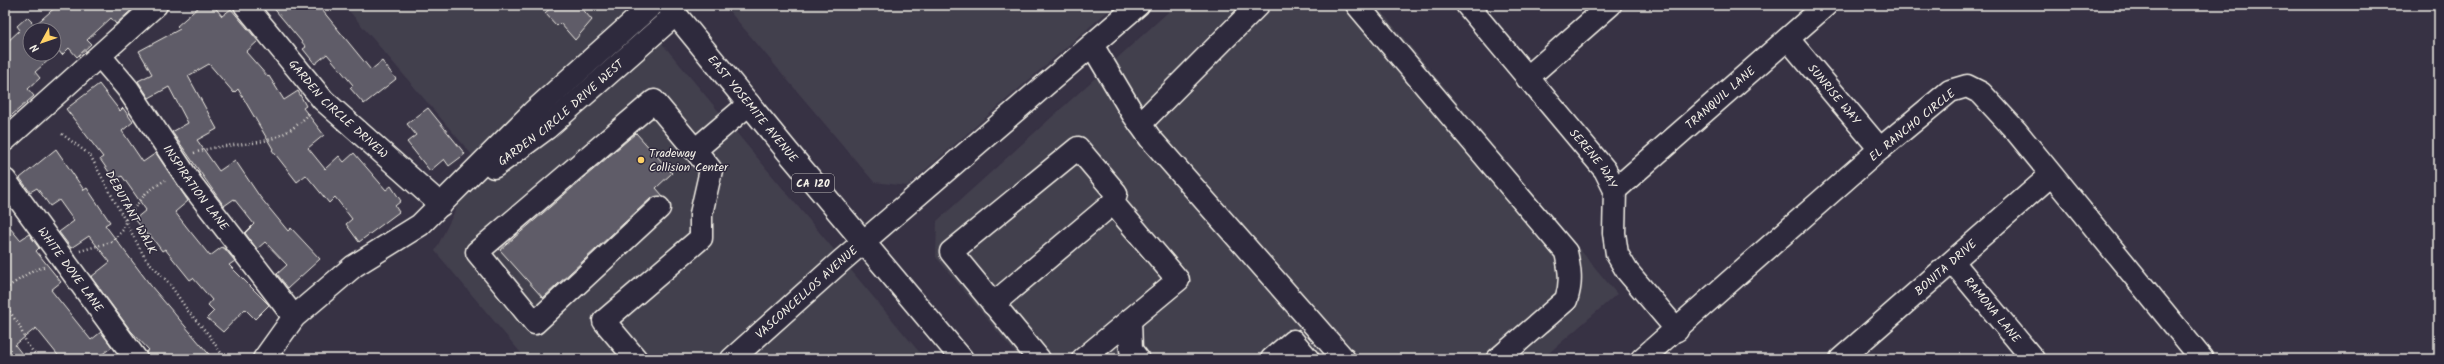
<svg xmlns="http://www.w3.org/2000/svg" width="2444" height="364" font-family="Kalam,sans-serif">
	<rect width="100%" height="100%" fill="#373244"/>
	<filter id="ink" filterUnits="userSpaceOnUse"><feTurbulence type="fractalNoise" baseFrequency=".025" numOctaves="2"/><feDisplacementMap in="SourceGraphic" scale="8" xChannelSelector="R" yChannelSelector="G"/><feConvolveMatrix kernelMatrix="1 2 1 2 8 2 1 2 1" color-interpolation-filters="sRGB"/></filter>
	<g filter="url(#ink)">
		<!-- built -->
		<path fill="#433f4e" d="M 344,5 L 630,5 L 925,359 L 526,359 L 435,251 L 479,163 Z
			M 724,5 L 1115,5 L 907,186 L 874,182 Z
			M 1176,5 L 1376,5 L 1617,294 L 1542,359 L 1020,359 L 936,257 L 937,221 Z"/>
		<!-- building -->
		<path fill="#5f5c67" stroke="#f4f1e8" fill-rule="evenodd" d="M 58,5 L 137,5 L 116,24 L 111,18 L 87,40 L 91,44 L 77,57 L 69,48 L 62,55 L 59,51 L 35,72 L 40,78 L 28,89 L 34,96 L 5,121 L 5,44 L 20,30 L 17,26 L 27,17 L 35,25 ZM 30,30 L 54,30 L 54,54 L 30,54 Z
			M 201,5 L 213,5 L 222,16 L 231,9 L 258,41 L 246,52 L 268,77 L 269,76 L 284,100 L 298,91 L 306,106 L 303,108 L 324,135 L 308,148 L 325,169 L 339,156 L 344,162 L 354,153 L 386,190 L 391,186 L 401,201 L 395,206 L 399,212 L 359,242 L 346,224 L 352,219 L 335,197 L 329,203 L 306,175 L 297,182 L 272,150 L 273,149 L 238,89 L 234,93 L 209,64 L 188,76 L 217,129 L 197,140 L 219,171 L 235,160 L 260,197 L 288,231 L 291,228 L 320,259 L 288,288 L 277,274 L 287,265 L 265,242 L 257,249 L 245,233 L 254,224 L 234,199 L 224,206 L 172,132 L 188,123 L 169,87 L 149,98 L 138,81 L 152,74 L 139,51 L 180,29 L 177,26 Z
			M 271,5 L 318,5 L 371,70 L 382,61 L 396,79 L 364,104 L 350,88 L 353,85 L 327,54 L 315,64 L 303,49 L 306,47 Z
			M 554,5 L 579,5 L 592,20 L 575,40 L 560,23 L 557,26 L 545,13 Z
			M 99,84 L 120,111 L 123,108 L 133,122 L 122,131 L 143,162 L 156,153 L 188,201 L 175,212 L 189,230 L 210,256 L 222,247 L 225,249 L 235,261 L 229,265 L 269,305 L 255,319 L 245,309 L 223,332 L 207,318 L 214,311 L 208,305 L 212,300 L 193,278 L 190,280 L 165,249 L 162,251 L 150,235 L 148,236 L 135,219 L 146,210 L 122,176 L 115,181 L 100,159 L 103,157 L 66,109 Z
			M 428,108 L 465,154 L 449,166 L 444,159 L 430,171 L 407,142 L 416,135 L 407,124 Z
			M 636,133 L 672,173 L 656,188 L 663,196 L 650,199 L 543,298 L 500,250 Z
			M 56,149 L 84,190 L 87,188 L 110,222 L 105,225 L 151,286 L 213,359 L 148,359 L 146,352 L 149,350 L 131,331 L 91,277 L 110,262 L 89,236 L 71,248 L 59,232 L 74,221 L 59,200 L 50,206 L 37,188 L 30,192 L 20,178 Z
			M 5,222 L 20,240 L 29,234 L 39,248 L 36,251 L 61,282 L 51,290 L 91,340 L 101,332 L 112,347 L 96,359 L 61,359 L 36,328 L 15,345 L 26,359 L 5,359 Z"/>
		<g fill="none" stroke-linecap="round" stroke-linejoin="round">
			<!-- minor casing -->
			<g stroke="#f4f1e8" stroke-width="25">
				<g id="minor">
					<path id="s1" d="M 245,5 L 323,100 L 441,205"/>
					<path d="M 1357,5 L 1566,252 C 1570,270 1572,283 1566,300 L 1498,359"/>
					<path id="s2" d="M 1467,5 L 1605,170 L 1615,190 L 1614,233 L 1617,254 L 1627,271 L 1677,330"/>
					<path id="s3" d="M 1788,39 L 1880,149"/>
					<path d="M 1092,45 L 1133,114 L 1150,138 L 1344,359"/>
					<path id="s4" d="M 100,56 L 128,89 L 192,185 L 294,317"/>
					<path d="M 1527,78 L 1610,5"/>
					<path d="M 1140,124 L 1258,5"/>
					<path d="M 5,140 L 156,5"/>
					<path id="s5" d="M 494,167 L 547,128 L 676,14"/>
					<path id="s6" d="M 5,180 L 136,359"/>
					<path id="s7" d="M 1615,190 L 1826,5"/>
					<path d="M 659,208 L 535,323 L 477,252 L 654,101 L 695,150"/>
					<path id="s8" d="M 1953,262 L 2033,359"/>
					<path d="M 993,304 L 1113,203 L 1178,280 L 1083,359"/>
					<path d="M 1130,320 L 1131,350 L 1138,359"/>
					<path d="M 264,359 L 294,317 L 354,266 L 420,225 L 533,112 L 652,5"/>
					<path d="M 636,359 L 604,321 L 701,238 L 701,214 L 711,170 L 695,150 L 749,104"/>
					<path id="s9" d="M 732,359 L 840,262 L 1138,5"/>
					<path d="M 1039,359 L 951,252 L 1078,148 L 1116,193 L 1113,203"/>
					<path d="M 1272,359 L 1293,341 L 1308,359"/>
					<path d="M 1642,359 L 1880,149 L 1950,91 L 1967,86 L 1981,93 L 2016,131 L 2202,359"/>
					<path id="s10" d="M 1841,359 L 2051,175"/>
				</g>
			</g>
			<!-- major casing -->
			<g stroke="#f4f1e8" stroke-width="25">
				<g id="major">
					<path id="s11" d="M 668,5 L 788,152 L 962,359"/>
				</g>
			</g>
			<!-- path -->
			<path stroke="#f4f1e8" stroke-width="2.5" stroke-dasharray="1 3" stroke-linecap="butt" d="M 62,134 L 90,155 L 145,258 L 169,283 L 188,311 L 209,335 L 225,359
				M 194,153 C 240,137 270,155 310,113
				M 80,251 L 111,242 L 123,230 L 126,219 L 146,193 L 165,180
				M 5,289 L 32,271 L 44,267
				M 5,305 L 19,325 L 27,344 L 39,359"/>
			<!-- minor -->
			<use href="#minor" stroke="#2f2a3d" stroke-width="22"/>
			<!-- major -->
			<use href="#major" stroke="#2f2a3d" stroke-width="22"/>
		</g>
	</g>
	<!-- markers -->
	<circle fill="#ffd166" stroke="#2f2a3d" stroke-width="1.5" cx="641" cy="160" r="4"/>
	<g text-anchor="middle" stroke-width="3" stroke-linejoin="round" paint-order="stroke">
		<!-- shield labels -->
		<rect fill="#2f2a3d" stroke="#b9b5b5" stroke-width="1" x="792" y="174" width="42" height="18" rx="3"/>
		<g font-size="11" font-weight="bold" fill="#f4f1e8">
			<text x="813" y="187">CA 120</text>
		</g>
		<!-- street labels -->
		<g font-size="12" fill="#f4f1e8" stroke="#2f2a3d">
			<text dy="4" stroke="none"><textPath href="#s3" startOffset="72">SUNRISE WAY</textPath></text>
			<text dy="4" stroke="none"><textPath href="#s7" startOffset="140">TRANQUIL LANE</textPath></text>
			<text dy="4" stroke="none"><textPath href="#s1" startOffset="140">GARDEN CIRCLE DRIVEW</textPath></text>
			<text dy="4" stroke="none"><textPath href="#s11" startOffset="134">EAST YOSEMITE AVENUE</textPath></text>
			<text dy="4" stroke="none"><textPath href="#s5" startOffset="86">GARDEN CIRCLE DRIVE WEST</textPath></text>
			<text transform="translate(1912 125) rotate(-39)" y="4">EL RANCHO CIRCLE</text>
			<text dy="4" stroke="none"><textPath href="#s2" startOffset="199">SERENE WAY</textPath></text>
			<text dy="4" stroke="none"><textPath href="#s4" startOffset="163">INSPIRATION LANE</textPath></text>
			<text transform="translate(131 212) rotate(61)" y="4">DEBUTANT WALK</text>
			<text dy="4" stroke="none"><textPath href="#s10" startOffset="139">BONITA DRIVE</textPath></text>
			<text dy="4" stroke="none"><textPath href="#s6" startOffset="111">WHITE DOVE LANE</textPath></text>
			<text dy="4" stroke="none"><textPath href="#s9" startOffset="100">VASCONCELLOS AVENUE</textPath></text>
			<text dy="4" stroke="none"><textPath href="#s8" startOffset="62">RAMONA LANE</textPath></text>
		</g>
		<!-- poi labels -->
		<g font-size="12" fill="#f4f1e8" stroke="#2f2a3d" text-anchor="start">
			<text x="649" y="157">Tradeway<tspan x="649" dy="14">Collision Center</tspan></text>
		</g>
	</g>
	<!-- margin -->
	<rect width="2444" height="364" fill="none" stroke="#2f2a3d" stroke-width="20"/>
	<rect x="10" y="10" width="2424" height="344" fill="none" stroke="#f4f1e8" stroke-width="1.5" filter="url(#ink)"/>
	<!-- north arrow -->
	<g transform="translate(42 42) rotate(230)"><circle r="19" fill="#2f2a3d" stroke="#7e7a81"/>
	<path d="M0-3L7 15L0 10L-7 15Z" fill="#ffd166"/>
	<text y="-6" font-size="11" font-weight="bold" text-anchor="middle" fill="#f4f1e8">N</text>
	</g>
</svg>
